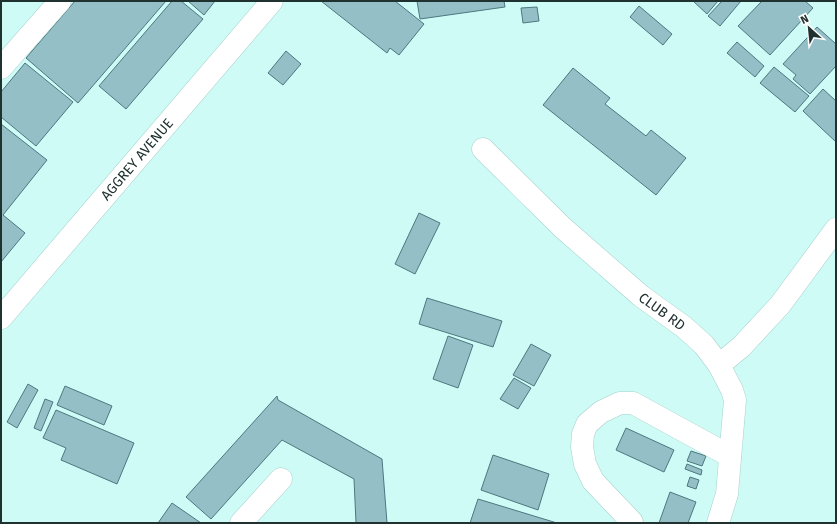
<svg xmlns="http://www.w3.org/2000/svg" width="837" height="524" font-family="'Fira Sans',sans-serif">
	<rect width="100%" height="100%" fill="#cefbf6"/>
	<!-- building -->
	<path fill="#94bfc7" stroke="#4e777f" d="M 75,1 L 166,1 L 78,103 L 26,58 Z
		M 172,1 L 181,1 L 203,19 L 126,109 L 99,86 Z
		M 188,1 L 215,1 L 204,15 Z
		M 321,1 L 395,1 L 424,24 L 399,55 L 390,48 L 387,53 Z
		M 417,1 L 504,1 L 505,7 L 420,19 Z
		M 693,1 L 718,1 L 707,14 Z
		M 722,1 L 741,1 L 720,26 L 708,16 Z
		M 762,1 L 805,1 L 813,8 L 770,55 L 738,26 Z
		M 639,6 L 672,34 L 663,45 L 630,17 Z
		M 537,7 L 539,21 L 523,23 L 521,8 Z
		M 817,27 L 836,44 L 836,66 L 810,94 L 793,79 L 796,75 L 783,64 Z
		M 737,42 L 764,66 L 755,77 L 727,53 Z
		M 286,51 L 301,64 L 283,85 L 268,73 Z
		M 25,63 L 73,102 L 36,146 L 1,117 L 1,92 Z
		M 774,67 L 809,96 L 795,112 L 760,83 Z
		M 573,68 L 610,98 L 605,104 L 646,136 L 651,130 L 686,158 L 656,195 L 543,105 Z
		M 823,89 L 836,101 L 836,142 L 803,111 Z
		M 1,124 L 47,160 L 3,215 L 25,233 L 1,262 Z
		M 419,213 L 440,223 L 415,274 L 395,264 Z
		M 427,298 L 502,321 L 493,347 L 419,324 Z
		M 448,336 L 473,345 L 458,388 L 433,379 Z
		M 531,344 L 551,355 L 534,386 L 513,375 Z
		M 514,378 L 531,388 L 518,409 L 500,399 Z
		M 28,384 L 38,390 L 17,428 L 7,422 Z
		M 65,386 L 112,406 L 104,425 L 57,405 Z
		M 277,396 L 278,400 L 382,459 L 387,523 L 356,523 L 354,479 L 282,440 L 211,519 L 186,497 Z
		M 45,399 L 53,402 L 41,431 L 34,428 Z
		M 56,410 L 134,443 L 117,484 L 61,460 L 66,448 L 43,438 Z
		M 626,428 L 674,450 L 664,472 L 616,450 Z
		M 691,451 L 706,456 L 702,466 L 687,461 Z
		M 493,455 L 549,474 L 538,510 L 481,490 Z
		M 687,464 L 702,470 L 701,475 L 685,469 Z
		M 690,477 L 699,480 L 696,489 L 687,486 Z
		M 670,492 L 696,502 L 688,523 L 659,523 Z
		M 478,499 L 557,523 L 470,523 Z
		M 172,503 L 201,523 L 158,523 Z"/>
	<g fill="none" stroke-linecap="round" stroke-linejoin="round">
		<!-- minor casing -->
		<g stroke="#a5d1cc" stroke-width="23">
			<g id="minor">
				<path d="M 1,68 L 60,1"/>
				<path id="s1" d="M 483,149 L 563,228 L 641,296 L 684,327 L 704,345 L 719,365 L 732,390 L 735,400 L 727,494 L 718,523"/>
				<path id="s2" d="M 1,318 L 272,1"/>
				<path d="M 719,365 L 741,347 L 780,305 L 836,229"/>
				<path d="M 632,522 L 593,481 L 585,464 L 582,447 L 583,434 L 587,424 L 601,412 L 620,403 L 633,403 L 730,456"/>
				<path d="M 241,523 L 281,479"/>
			</g>
		</g>
		<!-- minor -->
		<use href="#minor" stroke="#fff" stroke-width="22"/>
	</g>
	<g text-anchor="middle" stroke-width="3" stroke-linejoin="round" paint-order="stroke">
		<!-- street labels -->
		<g font-size="14" fill="#203230" stroke="#fff">
			<text dy="5" stroke="none"><textPath href="#s2" startOffset="209">AGGREY AVENUE</textPath></text>
			<text dy="5" stroke="none"><textPath href="#s1" startOffset="242">CLUB RD</textPath></text>
		</g>
	</g>
	<!-- border -->
	<rect width="837" height="524" fill="none" stroke="#203230" stroke-width="4"/>
	<!-- north arrow -->
	<g transform="translate(809 28) rotate(333)" stroke="#ffffff" stroke-width="3" paint-order="stroke">
	<path d="M0-3L7 15L0 10L-7 15Z" fill="#203230"/>
	<text y="-6" font-size="11" font-weight="bold" text-anchor="middle" fill="#203230">N</text>
	</g>
</svg>
